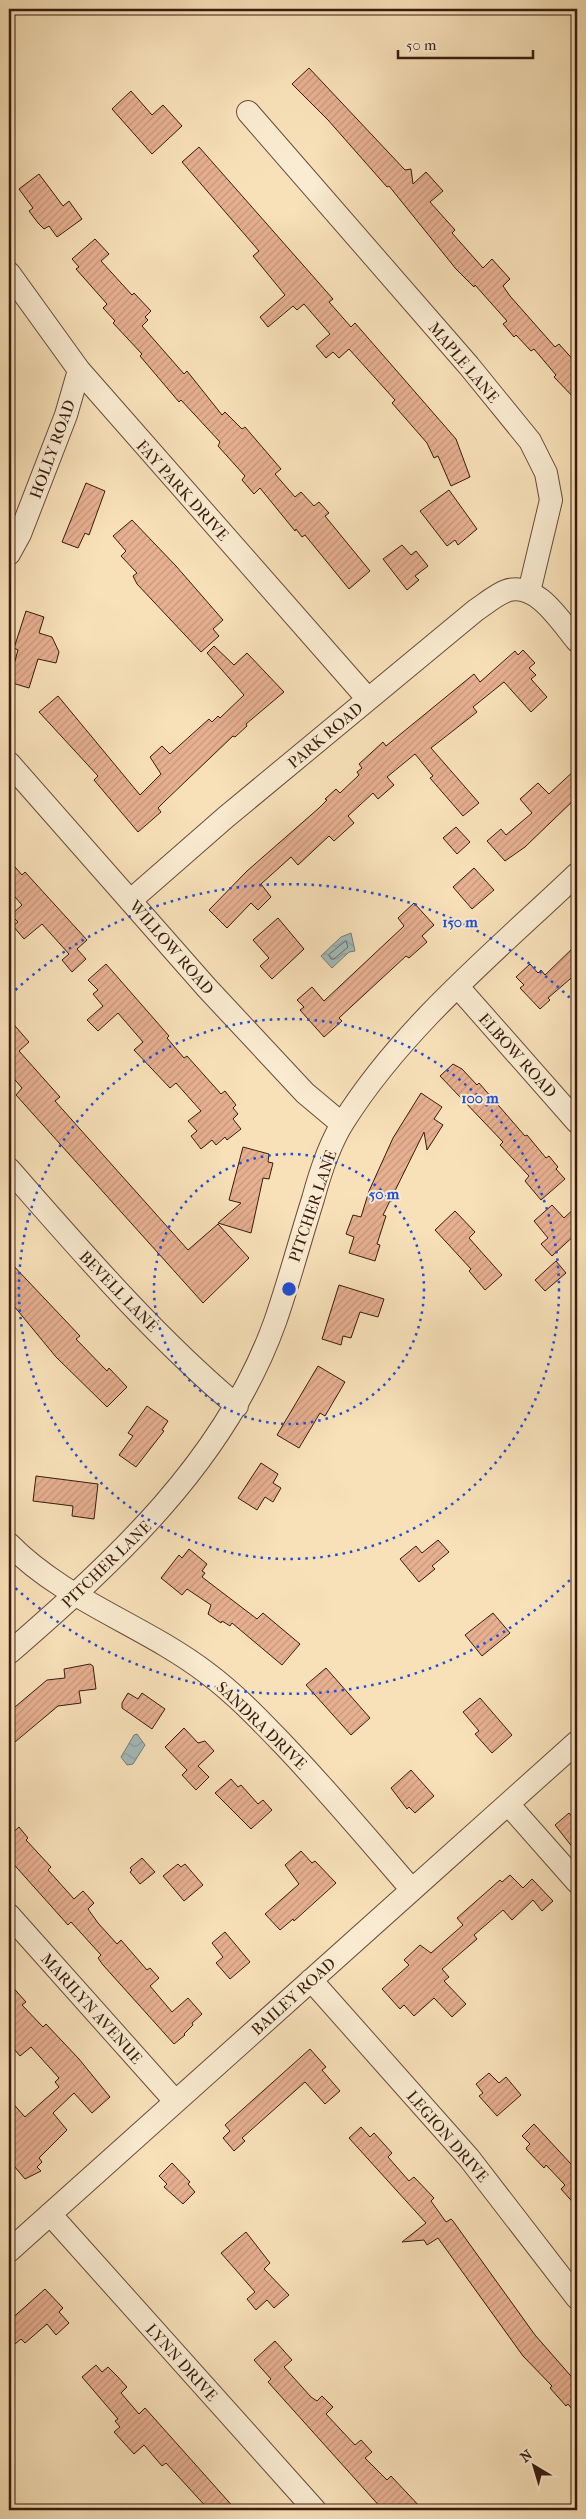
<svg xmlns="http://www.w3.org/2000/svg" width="586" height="2519" font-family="'IM FELL French Canon',serif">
	<defs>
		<pattern id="water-waves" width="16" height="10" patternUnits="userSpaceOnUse" patternTransform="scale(1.25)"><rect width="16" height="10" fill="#a2bbba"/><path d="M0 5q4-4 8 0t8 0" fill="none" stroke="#8ca09f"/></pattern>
		<pattern id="building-hatch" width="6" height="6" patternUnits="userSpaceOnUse" patternTransform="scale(1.25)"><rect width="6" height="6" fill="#e7b091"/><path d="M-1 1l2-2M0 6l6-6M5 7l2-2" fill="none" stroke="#c7977c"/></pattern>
	</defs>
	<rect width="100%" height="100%" fill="#f8e1b9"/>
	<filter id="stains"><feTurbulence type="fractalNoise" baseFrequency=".004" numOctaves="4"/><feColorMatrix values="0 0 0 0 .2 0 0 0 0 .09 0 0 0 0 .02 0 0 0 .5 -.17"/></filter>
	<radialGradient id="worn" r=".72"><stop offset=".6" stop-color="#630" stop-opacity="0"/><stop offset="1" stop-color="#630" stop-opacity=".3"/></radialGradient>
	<!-- water -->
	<path fill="url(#water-waves)" stroke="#787b75" d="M 351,933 L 355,951 L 349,952 L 332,968 L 321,956 L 341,937 Z
		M 137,1734 L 145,1745 L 133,1764 L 127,1765 L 121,1757 L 134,1735 Z"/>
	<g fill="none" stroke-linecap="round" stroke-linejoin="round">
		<!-- shore -->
		<path stroke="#6d6b64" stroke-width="1" d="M 346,941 L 348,947 L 334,959 L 331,959 L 329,955 Z"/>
	</g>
	<!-- building -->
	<path fill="url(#building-hatch)" stroke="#381b0e" d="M 309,68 L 405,170 L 411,169 L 413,184 L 426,172 L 443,191 L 430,202 L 455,230 L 452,233 L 483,268 L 492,259 L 510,279 L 503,286 L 510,296 L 555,347 L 559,344 L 577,364 L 577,401 L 554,377 L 556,375 L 534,349 L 531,351 L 516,335 L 514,337 L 503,324 L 507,321 L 475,285 L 474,287 L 456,269 L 389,186 L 387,187 L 328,120 L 292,84 Z
		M 131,91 L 152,115 L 163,105 L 182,126 L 152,154 L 112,109 Z
		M 199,147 L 333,299 L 329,302 L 351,327 L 355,323 L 456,439 L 470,477 L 451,486 L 438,456 L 434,458 L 427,443 L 392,403 L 395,400 L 349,349 L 339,358 L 333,352 L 326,358 L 316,346 L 330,334 L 304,304 L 297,310 L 293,306 L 268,327 L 260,317 L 285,295 L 253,256 L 259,251 L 182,162 Z
		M 39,174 L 63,206 L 69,201 L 82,219 L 57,237 L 49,226 L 44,229 L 38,223 L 29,211 L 33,208 L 19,189 Z
		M 95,239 L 109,254 L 101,261 L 132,295 L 134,293 L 151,311 L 145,317 L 148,320 L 142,326 L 184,374 L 187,371 L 222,415 L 225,412 L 242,429 L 245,427 L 281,469 L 275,474 L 295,497 L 301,492 L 314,506 L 319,502 L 329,513 L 325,516 L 370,571 L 349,589 L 305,535 L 302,537 L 296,529 L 295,531 L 260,488 L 254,494 L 242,480 L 245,476 L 218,446 L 220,442 L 181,400 L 179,402 L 140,356 L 142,354 L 113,323 L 115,321 L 103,308 L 107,304 L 76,269 L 79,267 L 72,259 Z
		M 86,483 L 105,491 L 89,535 L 85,533 L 78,548 L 62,542 Z
		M 449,490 L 477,529 L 458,545 L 455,540 L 447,546 L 420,511 Z
		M 132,520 L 176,566 L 223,620 L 213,629 L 219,636 L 201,652 L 137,584 L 133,576 L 137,573 L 121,556 L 126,551 L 113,536 Z
		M 402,545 L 411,555 L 416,551 L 428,566 L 415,576 L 419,580 L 407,590 L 383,559 Z
		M 26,611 L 44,617 L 39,633 L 52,637 L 59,652 L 56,663 L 38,659 L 29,688 L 9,682 L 18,650 L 14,648 Z
		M 214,646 L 234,665 L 247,653 L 284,692 L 246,724 L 247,726 L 235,737 L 233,736 L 165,801 L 158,808 L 161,812 L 138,832 L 94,780 L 98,776 L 39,712 L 58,696 L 140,795 L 161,774 L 150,757 L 162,746 L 170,754 L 209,719 L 212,722 L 218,716 L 220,718 L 244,695 L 207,653 Z
		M 523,650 L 535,663 L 529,668 L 536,675 L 531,679 L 547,697 L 531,712 L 504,682 L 473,707 L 477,712 L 431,748 L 479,803 L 463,816 L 430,778 L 433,776 L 415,754 L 387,777 L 394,785 L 378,799 L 373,793 L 348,816 L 354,823 L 334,841 L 329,836 L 298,865 L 291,857 L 261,884 L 271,897 L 258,910 L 251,903 L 227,928 L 209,910 L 247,871 L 319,808 L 327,800 L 325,799 L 336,789 L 340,793 L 359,775 L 357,772 L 362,768 L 359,764 L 383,742 L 386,746 L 474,674 L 480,682 L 515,651 L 518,655 Z
		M 577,768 L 577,797 L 525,847 L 505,861 L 487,841 L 501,829 L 506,835 L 532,813 L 520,799 L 538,783 L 549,794 Z
		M 456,827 L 470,842 L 457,854 L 443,838 Z
		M 9,860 L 22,875 L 25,872 L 87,940 L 77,949 L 86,959 L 72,972 L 62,960 L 69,954 L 42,924 L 24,939 L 13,926 L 18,922 L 11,915 L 22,905 L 9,890 Z
		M 474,868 L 494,890 L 472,909 L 453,887 Z
		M 414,903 L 434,925 L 422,936 L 427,942 L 409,958 L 406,956 L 339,1018 L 342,1021 L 324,1037 L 300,1010 L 304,1007 L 297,1000 L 312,987 L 324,1001 L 404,926 L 398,918 Z
		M 278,918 L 304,949 L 272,979 L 260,966 L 269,958 L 253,940 Z
		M 577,944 L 577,973 L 548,998 L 550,1000 L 540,1009 L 520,988 L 524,985 L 516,977 L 530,964 L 538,973 L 541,970 L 545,975 Z
		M 106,964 L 169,1036 L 167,1038 L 184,1058 L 187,1056 L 221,1094 L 225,1091 L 236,1105 L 233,1108 L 238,1114 L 233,1119 L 241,1129 L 227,1140 L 225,1137 L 216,1145 L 212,1140 L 201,1149 L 191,1136 L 197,1131 L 188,1121 L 201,1111 L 176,1083 L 170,1088 L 134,1050 L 143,1042 L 118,1013 L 98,1031 L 87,1020 L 103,1006 L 93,994 L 98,990 L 88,980 Z
		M 9,1019 L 29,1042 L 19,1051 L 60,1097 L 55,1101 L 188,1250 L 218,1224 L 249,1258 L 203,1303 L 16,1095 L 22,1088 L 9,1073 Z
		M 453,1064 L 462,1069 L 477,1085 L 479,1083 L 525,1136 L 527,1135 L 546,1158 L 549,1156 L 558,1167 L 556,1169 L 565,1179 L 541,1200 L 525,1181 L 529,1176 L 500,1145 L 503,1142 L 440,1076 Z
		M 421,1093 L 442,1107 L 434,1119 L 443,1125 L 427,1150 L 424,1132 L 383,1215 L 386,1216 L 377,1244 L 380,1245 L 375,1261 L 349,1253 L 354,1237 L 346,1234 L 353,1215 L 361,1217 L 369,1191 L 393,1138 Z
		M 243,1147 L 269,1154 L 268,1162 L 273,1163 L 269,1179 L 263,1178 L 251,1233 L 218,1223 L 241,1203 L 229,1200 Z
		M 552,1205 L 564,1218 L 577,1206 L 577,1233 L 552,1256 L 541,1244 L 548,1238 L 534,1221 Z
		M 455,1211 L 475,1232 L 469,1238 L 502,1275 L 485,1290 L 469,1271 L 471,1269 L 435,1230 Z
		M 9,1261 L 80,1336 L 76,1339 L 107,1371 L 109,1368 L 127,1387 L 107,1407 L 56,1357 L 9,1300 Z
		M 556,1261 L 566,1273 L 545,1291 L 535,1280 Z
		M 339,1285 L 384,1299 L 378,1317 L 360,1312 L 351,1338 L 343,1336 L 341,1345 L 322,1339 Z
		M 318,1366 L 345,1382 L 325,1416 L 320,1413 L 299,1448 L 277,1435 Z
		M 147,1406 L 168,1421 L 162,1430 L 164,1431 L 136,1467 L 119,1455 L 133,1436 L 128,1433 Z
		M 261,1463 L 278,1474 L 273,1483 L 281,1488 L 273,1502 L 265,1497 L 257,1510 L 238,1498 Z
		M 36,1476 L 98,1484 L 94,1519 L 72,1516 L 73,1506 L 33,1501 Z
		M 438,1540 L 449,1552 L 432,1566 L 435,1569 L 419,1582 L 400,1559 L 416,1546 L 422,1553 Z
		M 189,1549 L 207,1564 L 202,1571 L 205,1573 L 202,1577 L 257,1619 L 263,1613 L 300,1644 L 282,1665 L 232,1623 L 230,1626 L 222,1621 L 221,1623 L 208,1614 L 211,1605 L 187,1589 L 182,1595 L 161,1578 L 179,1555 L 182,1558 Z
		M 493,1613 L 510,1633 L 482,1656 L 465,1635 Z
		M 90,1664 L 93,1666 L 96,1689 L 79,1691 L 81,1703 L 58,1706 L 15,1742 L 9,1735 L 9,1712 L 47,1680 L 65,1678 L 64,1669 Z
		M 326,1668 L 370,1718 L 351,1735 L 306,1685 Z
		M 128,1693 L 138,1699 L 142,1693 L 165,1709 L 152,1729 L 122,1708 L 122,1703 Z
		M 480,1698 L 512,1735 L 492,1753 L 475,1734 L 479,1731 L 463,1712 Z
		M 184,1728 L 198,1743 L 205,1741 L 214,1751 L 198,1766 L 209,1777 L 196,1790 L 182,1775 L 187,1770 L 165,1747 Z
		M 411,1770 L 434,1796 L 415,1813 L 409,1807 L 407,1809 L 391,1788 Z
		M 231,1779 L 238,1787 L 241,1785 L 258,1804 L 263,1800 L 272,1810 L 251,1829 L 215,1793 Z
		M 569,1813 L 577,1822 L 577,1853 L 555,1825 Z
		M 19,1827 L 28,1838 L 26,1840 L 51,1867 L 48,1870 L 74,1899 L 83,1891 L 94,1903 L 88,1909 L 98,1923 L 117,1944 L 121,1940 L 147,1970 L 150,1968 L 159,1978 L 150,1986 L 172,2012 L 188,1998 L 202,2014 L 192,2023 L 193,2025 L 184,2034 L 185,2035 L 174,2044 L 103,1965 L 98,1958 L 101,1955 L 71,1922 L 68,1925 L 9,1859 L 9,1836 Z
		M 301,1851 L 312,1863 L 315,1861 L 336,1883 L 294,1921 L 293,1919 L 280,1930 L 265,1914 L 299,1884 L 285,1865 Z
		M 142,1858 L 155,1872 L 140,1884 L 130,1872 L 132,1870 L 130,1868 Z
		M 178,1864 L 181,1867 L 185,1864 L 203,1885 L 184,1901 L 163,1876 Z
		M 510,1875 L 523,1888 L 532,1879 L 553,1901 L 542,1911 L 533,1900 L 512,1920 L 503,1910 L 474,1935 L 477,1939 L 442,1969 L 449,1977 L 444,1981 L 466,2004 L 452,2017 L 434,1998 L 414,2016 L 404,2005 L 400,2009 L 382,1989 L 409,1965 L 404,1960 L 420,1945 L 431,1953 L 463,1925 L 457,1918 L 500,1880 L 502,1882 Z
		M 225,1932 L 250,1962 L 230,1979 L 216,1963 L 223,1957 L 212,1943 Z
		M 9,1983 L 26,2002 L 22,2005 L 43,2027 L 46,2024 L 79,2059 L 110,2097 L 92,2113 L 74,2093 L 53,2113 L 67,2130 L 39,2158 L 42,2162 L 37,2167 L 41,2171 L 25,2179 L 9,2160 L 9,2099 L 25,2117 L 59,2087 L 55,2082 L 59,2078 L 31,2047 L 20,2056 L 9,2043 Z
		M 310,2049 L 326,2067 L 322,2070 L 340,2091 L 325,2104 L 305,2082 L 242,2138 L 245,2141 L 234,2151 L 223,2138 L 230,2131 L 225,2125 Z
		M 489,2073 L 499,2083 L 506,2077 L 521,2095 L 497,2116 L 479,2096 L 483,2093 L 476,2084 Z
		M 534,2124 L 571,2164 L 577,2158 L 577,2207 L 561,2189 L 565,2185 L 546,2165 L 544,2168 L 527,2150 L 526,2148 L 530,2144 L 522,2136 Z
		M 361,2127 L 370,2137 L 374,2133 L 392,2153 L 388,2157 L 409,2181 L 414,2177 L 434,2198 L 431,2201 L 446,2222 L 451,2219 L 453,2221 L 535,2335 L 577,2383 L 577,2415 L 568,2404 L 566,2406 L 550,2388 L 552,2386 L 523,2356 L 438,2238 L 427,2245 L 424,2240 L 402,2242 L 426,2223 L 349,2138 Z
		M 172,2163 L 190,2182 L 188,2184 L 195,2192 L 183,2204 L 164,2187 L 167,2184 L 159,2176 Z
		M 246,2232 L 270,2263 L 264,2269 L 289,2295 L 274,2308 L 267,2300 L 256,2310 L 247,2299 L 255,2292 L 221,2253 Z
		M 45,2289 L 63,2308 L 59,2312 L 69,2323 L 56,2335 L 47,2324 L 25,2343 L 21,2339 L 9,2349 L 9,2321 Z
		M 275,2341 L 292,2360 L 284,2367 L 311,2397 L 317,2401 L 322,2396 L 333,2407 L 326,2414 L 355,2445 L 361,2440 L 372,2452 L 365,2458 L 387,2480 L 391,2476 L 423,2510 L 383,2510 L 268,2382 L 271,2379 L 254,2360 Z
		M 96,2365 L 102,2372 L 108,2367 L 117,2376 L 127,2387 L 121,2393 L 139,2414 L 145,2408 L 236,2510 L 209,2510 L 166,2463 L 162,2466 L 144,2445 L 134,2454 L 114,2432 L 120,2427 L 115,2421 L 118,2419 L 82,2377 Z"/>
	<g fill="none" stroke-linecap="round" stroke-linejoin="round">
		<!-- minor casing -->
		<g stroke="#684c39" stroke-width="24">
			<path id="minor" d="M 248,112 L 469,366 L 530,441 L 546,473 L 551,500 L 529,592
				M 9,273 L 79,370 L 368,699
				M 9,554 L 20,534 L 66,415 L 79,370
				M 9,763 L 207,988 L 305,1093 L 342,1124
				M 131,900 L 226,817 L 476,610 C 485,604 496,595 506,591 C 536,580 561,622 577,641
				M 458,987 L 577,1122
				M 9,1169 C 81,1251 153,1335 237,1406
				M 9,1544 C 65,1601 144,1625 207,1673 C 235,1694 258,1718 282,1743 C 327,1790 369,1840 412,1890
				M 9,1653 C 117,1559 225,1461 275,1322 C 289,1282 300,1240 313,1199 C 320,1173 329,1144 344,1121 C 404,1026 496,951 577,874
				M 508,1804 L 577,1882
				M 9,1915 L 175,2101
				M 311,1980 L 469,2158 L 577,2298
				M 50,2214 L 315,2510
				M 9,2251 L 577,1742"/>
		</g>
		<!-- minor -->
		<use href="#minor" stroke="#faecd2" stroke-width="22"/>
	</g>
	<!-- distance rings -->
	<g fill="none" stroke="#1d4ed8" stroke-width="2.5" stroke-dasharray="2.5 5">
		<circle cx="289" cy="1289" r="135"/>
		<circle cx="289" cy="1289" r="270"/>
		<path d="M575 1575A405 405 0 0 1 10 1583M10 995A405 405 0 0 1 575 1003"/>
	</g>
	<g text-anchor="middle" stroke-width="4" stroke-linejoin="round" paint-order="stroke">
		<!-- street labels -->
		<g font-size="16" fill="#381b0e" stroke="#faecd2">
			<text transform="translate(464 362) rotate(50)" y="6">MAPLE LANE</text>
			<text transform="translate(52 449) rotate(-70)" y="6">HOLLY ROAD</text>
			<text transform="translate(183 490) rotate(48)" y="6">FAY PARK DRIVE</text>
			<text transform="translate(325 735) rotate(-40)" y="6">PARK ROAD</text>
			<text transform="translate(172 947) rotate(49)" y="6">WILLOW ROAD</text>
			<text transform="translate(518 1055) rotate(48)" y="6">ELBOW ROAD</text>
			<text transform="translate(312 1206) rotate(-71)" y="6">PITCHER LANE</text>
			<text transform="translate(119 1291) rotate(46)" y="6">BEVELL LANE</text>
			<text transform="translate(106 1564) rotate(-44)" y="6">PITCHER LANE</text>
			<text transform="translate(262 1725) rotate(44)" y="6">SANDRA DRIVE</text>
			<text transform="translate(293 1996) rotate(-42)" y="6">BAILEY ROAD</text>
			<text transform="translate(92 2008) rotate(48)" y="6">MARILYN AVENUE</text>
			<text transform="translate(448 2136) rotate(49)" y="6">LEGION DRIVE</text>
			<text transform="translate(182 2362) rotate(48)" y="6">LYNN DRIVE</text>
		</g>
	</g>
	<circle cx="289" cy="1289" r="8" fill="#1d4ed8" stroke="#faecd2" stroke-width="2.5"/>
	<g font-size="15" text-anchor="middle" font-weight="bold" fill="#1d4ed8" stroke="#faecd2" stroke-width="4" stroke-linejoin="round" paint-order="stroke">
		<text x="460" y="927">150 m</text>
		<text x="480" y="1103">100 m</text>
		<text x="384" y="1199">50 m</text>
	</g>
	<!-- margin -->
	<rect width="586" height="2519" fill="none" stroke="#f8e1b9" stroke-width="30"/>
	<rect x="10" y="10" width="566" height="2499" fill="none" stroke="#381b0e" stroke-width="2.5"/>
	<rect x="15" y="15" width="556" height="2489" fill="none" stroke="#381b0e"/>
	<!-- north arrow -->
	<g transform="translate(534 2466) rotate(322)" stroke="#faecd2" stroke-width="4" paint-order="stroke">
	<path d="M0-4L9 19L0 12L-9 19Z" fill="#381b0e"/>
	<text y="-8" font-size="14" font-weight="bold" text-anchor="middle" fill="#381b0e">N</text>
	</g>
	<!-- scale -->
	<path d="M398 50v8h135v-8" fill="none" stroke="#381b0e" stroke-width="2.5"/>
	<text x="406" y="50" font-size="15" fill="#381b0e" stroke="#faecd2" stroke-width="4" paint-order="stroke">50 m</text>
	<rect width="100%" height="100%" filter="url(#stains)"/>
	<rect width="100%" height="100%" fill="url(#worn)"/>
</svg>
